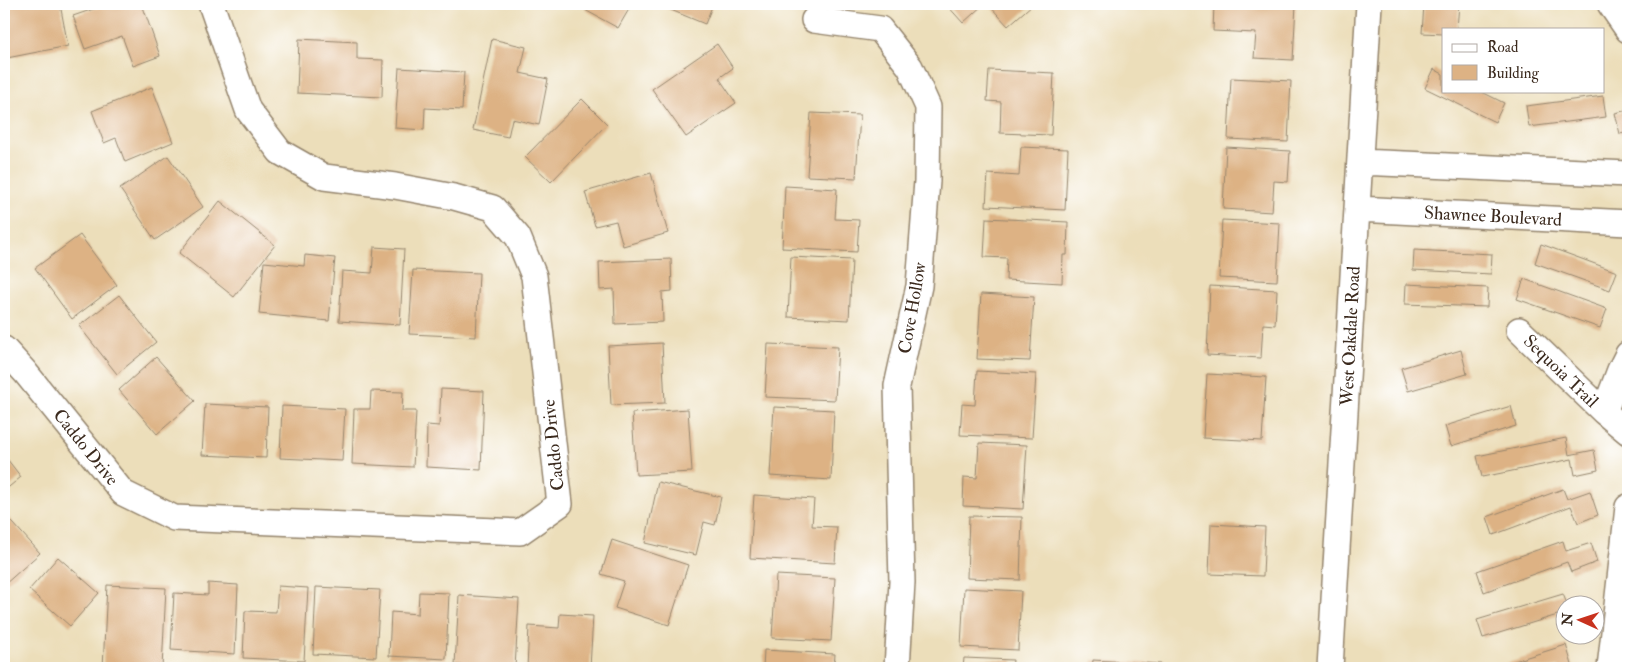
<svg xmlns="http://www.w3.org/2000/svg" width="1632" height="672" font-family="'IM FELL Double Pica',serif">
	<rect width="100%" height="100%" fill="#fff"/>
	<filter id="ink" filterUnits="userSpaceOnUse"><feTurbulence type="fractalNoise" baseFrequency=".02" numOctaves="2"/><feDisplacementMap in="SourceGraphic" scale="10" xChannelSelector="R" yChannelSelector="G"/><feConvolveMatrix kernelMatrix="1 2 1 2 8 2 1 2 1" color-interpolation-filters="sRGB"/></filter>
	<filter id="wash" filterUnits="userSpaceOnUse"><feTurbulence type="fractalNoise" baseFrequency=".0096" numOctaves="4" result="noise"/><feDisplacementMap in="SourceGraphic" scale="20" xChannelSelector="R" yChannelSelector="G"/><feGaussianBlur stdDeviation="1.12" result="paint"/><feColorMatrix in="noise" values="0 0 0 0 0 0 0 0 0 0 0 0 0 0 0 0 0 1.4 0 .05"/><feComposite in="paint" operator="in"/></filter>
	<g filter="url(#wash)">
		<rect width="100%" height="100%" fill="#ecdeba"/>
		<g id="blocks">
			<!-- building -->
			<path fill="#ddb284" d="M 4,4 L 60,4 L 68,46 L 7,58 L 4,42 Z
				M 108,4 L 142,4 L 160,56 L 133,66 L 122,36 L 85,49 L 73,16 Z
				M 589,4 L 632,4 L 618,28 L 585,10 Z
				M 668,4 L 713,4 L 705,24 L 666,8 Z
				M 946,4 L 984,4 L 963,23 Z
				M 988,4 L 1033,4 L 1008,26 Z
				M 1214,4 L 1296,4 L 1293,60 L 1254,58 L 1256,33 L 1213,31 Z
				M 1424,4 L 1459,4 L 1457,29 L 1443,29 L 1443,34 L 1422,33 Z
				M 299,39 L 357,42 L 357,59 L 383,60 L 382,97 L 297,93 Z
				M 492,39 L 526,47 L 520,73 L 548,79 L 539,125 L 512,119 L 508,137 L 473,130 Z
				M 717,44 L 733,68 L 719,78 L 736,103 L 686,137 L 652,89 Z
				M 399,68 L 464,72 L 462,110 L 425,108 L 424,130 L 395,128 Z
				M 1434,69 L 1443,74 L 1443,91 L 1480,91 L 1504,103 L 1495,122 L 1425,88 Z
				M 989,70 L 1054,73 L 1051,135 L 1000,133 L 1001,102 L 987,101 Z
				M 1231,78 L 1291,81 L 1288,142 L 1228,139 Z
				M 152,87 L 173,142 L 125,162 L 116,138 L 104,143 L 92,111 Z
				M 1603,96 L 1606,117 L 1529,127 L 1526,106 Z
				M 582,99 L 607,124 L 551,182 L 525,157 Z
				M 1628,110 L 1628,132 L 1620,134 L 1615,113 Z
				M 811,113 L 860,115 L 856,178 L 807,176 Z
				M 1021,147 L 1068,149 L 1065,210 L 986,206 L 988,174 L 1019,176 Z
				M 1226,147 L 1290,151 L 1288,182 L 1274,181 L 1272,212 L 1223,209 Z
				M 168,156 L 203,207 L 155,240 L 120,189 Z
				M 651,173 L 668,233 L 623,246 L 616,221 L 595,226 L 585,192 Z
				M 785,186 L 837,189 L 835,219 L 859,220 L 857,252 L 782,248 Z
				M 220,201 L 275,245 L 234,297 L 179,253 Z
				M 986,218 L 1068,222 L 1067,255 L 1063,255 L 1062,283 L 1006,280 L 1007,258 L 984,257 Z
				M 1222,220 L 1280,223 L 1277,281 L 1219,278 Z
				M 80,235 L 117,285 L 72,319 L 35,268 Z
				M 1541,244 L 1617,272 L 1610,290 L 1535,263 Z
				M 374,247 L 404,249 L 400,325 L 339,321 L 342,271 L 372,273 Z
				M 1414,250 L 1492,254 L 1491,274 L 1413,270 Z
				M 305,255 L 335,258 L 329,321 L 259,314 L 264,262 L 304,266 Z
				M 791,257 L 852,260 L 849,320 L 788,317 Z
				M 671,259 L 672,291 L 662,292 L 663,322 L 615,324 L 614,289 L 600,290 L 599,262 Z
				M 413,270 L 479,273 L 476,337 L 409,334 Z
				M 1524,279 L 1607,309 L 1600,328 L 1517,299 Z
				M 1406,284 L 1488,288 L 1487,307 L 1405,304 Z
				M 1210,286 L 1277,290 L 1275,325 L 1263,324 L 1261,358 L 1207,355 Z
				M 981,294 L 1034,297 L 1030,361 L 977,359 Z
				M 119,295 L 156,342 L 117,374 L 79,326 Z
				M 662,343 L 665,403 L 611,405 L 608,346 Z
				M 768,344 L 838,347 L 835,400 L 765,397 Z
				M 1461,350 L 1467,374 L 1408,391 L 1401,368 Z
				M 156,357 L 195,401 L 157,434 L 119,390 Z
				M 977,371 L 1036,374 L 1032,438 L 960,435 L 962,404 L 975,405 Z
				M 1207,374 L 1266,377 L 1262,441 L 1203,438 Z
				M 441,389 L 484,391 L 481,470 L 426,467 L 427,425 L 439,426 Z
				M 371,391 L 403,392 L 402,411 L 416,411 L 413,467 L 352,464 L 354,409 L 370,409 Z
				M 205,404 L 268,407 L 266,458 L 202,455 Z
				M 282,406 L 345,409 L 342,461 L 280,458 Z
				M 1511,406 L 1516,426 L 1451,446 L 1445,426 Z
				M 774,407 L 834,410 L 831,480 L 770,476 Z
				M 688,409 L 692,472 L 636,475 L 632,413 Z
				M 1566,438 L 1569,455 L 1594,450 L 1598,470 L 1575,475 L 1572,459 L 1482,477 L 1477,456 Z
				M 979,443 L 1027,445 L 1023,509 L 963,506 L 964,477 L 977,478 Z
				M 4,455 L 21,477 L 4,491 Z
				M 658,482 L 721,497 L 715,525 L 704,522 L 696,555 L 645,543 Z
				M 1563,489 L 1567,499 L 1590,491 L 1598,515 L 1578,523 L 1571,506 L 1493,535 L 1487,517 Z
				M 754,495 L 814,499 L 812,526 L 837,527 L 835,563 L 750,558 Z
				M 4,513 L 40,553 L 4,585 Z
				M 969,516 L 1022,517 L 1020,580 L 967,578 Z
				M 1211,524 L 1265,527 L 1263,576 L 1209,574 Z
				M 612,540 L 688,565 L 669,625 L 615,608 L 624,581 L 601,574 Z
				M 1563,541 L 1566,551 L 1591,543 L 1597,562 L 1571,572 L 1567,562 L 1484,592 L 1477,571 Z
				M 58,557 L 99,593 L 70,626 L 29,590 Z
				M 776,575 L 835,578 L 831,641 L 772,638 Z
				M 208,583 L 238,585 L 235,654 L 171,650 L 174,593 L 208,595 Z
				M 107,585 L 166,588 L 162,668 L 103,668 Z
				M 278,586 L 308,588 L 304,661 L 243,658 L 245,611 L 276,612 Z
				M 316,587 L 380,590 L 376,657 L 313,654 Z
				M 964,588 L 1021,591 L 1018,650 L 961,647 Z
				M 419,592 L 449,593 L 446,659 L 389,656 L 391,612 L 418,614 Z
				M 1563,594 L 1567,604 L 1564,604 L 1564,613 L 1483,638 L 1477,620 Z
				M 459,595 L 519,599 L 515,668 L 455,665 Z
				M 560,614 L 593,616 L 590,668 L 527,668 L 529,626 L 559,628 Z
				M 1566,645 L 1573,668 L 1558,668 L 1558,667 L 1553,668 L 1492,668 Z
				M 764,650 L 835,654 L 834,668 L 763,668 Z
				M 964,658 L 1013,660 L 1012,668 L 963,668 Z
				M 1093,660 L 1161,664 L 1161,668 L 1092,668 Z"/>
		</g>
	</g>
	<g filter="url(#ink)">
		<use href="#blocks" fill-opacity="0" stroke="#94846c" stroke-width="1"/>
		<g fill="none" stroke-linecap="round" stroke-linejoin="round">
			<!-- minor casing -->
			<g stroke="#94846c" stroke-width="28">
				<path id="minor" d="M 1610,4 L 1628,30
					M 814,20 L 880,29 L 910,67 L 928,107 L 927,181 L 919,286 L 897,386 L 902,582 L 897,668
					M 1360,162 L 1628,174
					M 1358,209 L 1628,223
					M 1519,330 L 1604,412 L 1628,432
					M 4,349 L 25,372 L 123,493 L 174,518 L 520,532 L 560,504 L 534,276 L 518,237 L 493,208 L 454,197 L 395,186 L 324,177 L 280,152 L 248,110 L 211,4
					M 1604,412 L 1620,370 L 1628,354
					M 1330,668 L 1369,4
					M 1610,668 L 1628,507"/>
			</g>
			<!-- minor -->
			<use href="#minor" stroke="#fff" stroke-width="25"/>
		</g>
	</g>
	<g text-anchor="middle" stroke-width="4.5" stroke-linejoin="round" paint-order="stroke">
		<!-- street labels -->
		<g font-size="18" fill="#3b2a1e" stroke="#fff">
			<text transform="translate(1493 216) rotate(3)" y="6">Shawnee Boulevard</text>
			<text transform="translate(912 308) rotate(-80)" y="6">Cove Hollow</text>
			<text transform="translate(1350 336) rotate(-87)" y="6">West Oakdale Road</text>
			<text transform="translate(1561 371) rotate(44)" y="6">Sequoia Trail</text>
			<text transform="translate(553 445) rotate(-96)" y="6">Caddo Drive</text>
			<text transform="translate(86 447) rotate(51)" y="6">Caddo Drive</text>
		</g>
	</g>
	<!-- margin -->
	<rect width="1632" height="672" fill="none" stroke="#fff" stroke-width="20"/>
	<!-- legend -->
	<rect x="1442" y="28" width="162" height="65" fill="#ffffff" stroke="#b1aaa5"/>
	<rect x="1452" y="44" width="25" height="8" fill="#ffffff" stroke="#b1aaa5"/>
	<text x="1487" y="52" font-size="15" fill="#3b2a1e">Road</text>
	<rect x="1452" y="65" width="25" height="15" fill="#ddb284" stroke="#b1aaa5"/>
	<text x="1487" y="78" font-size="15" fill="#3b2a1e">Building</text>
	<!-- north arrow -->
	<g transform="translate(1580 620) rotate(273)"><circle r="24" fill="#ffffff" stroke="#b1aaa5"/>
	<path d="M0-4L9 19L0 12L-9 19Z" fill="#c8321e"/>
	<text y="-8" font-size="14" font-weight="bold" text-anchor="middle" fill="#3b2a1e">N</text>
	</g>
</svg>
